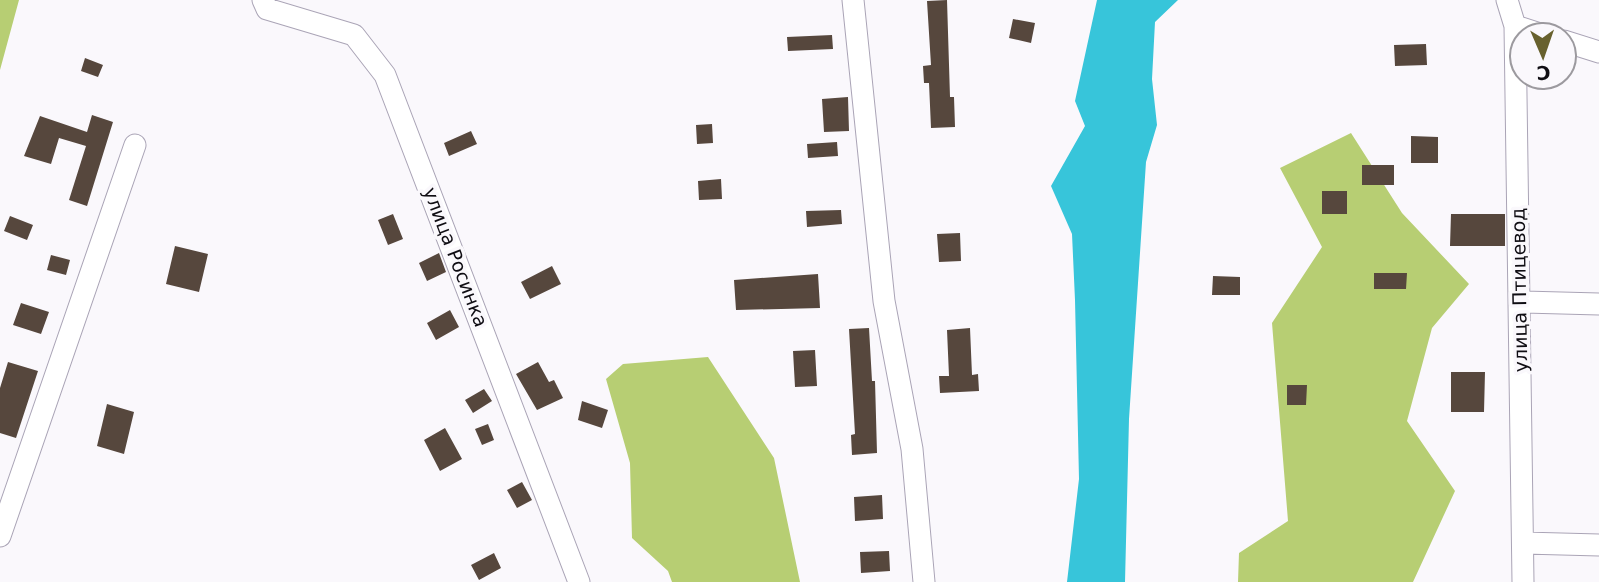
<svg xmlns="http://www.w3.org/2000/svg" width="1599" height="582" font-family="'DejaVu Sans',sans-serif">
	<rect width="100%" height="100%" fill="#faf8fc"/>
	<!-- forest -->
	<path fill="#b7ce73" d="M 0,0 L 19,0 L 0,70 Z
		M 1351,133 L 1402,213 L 1469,284 L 1432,328 L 1407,421 L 1455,491 L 1413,582 L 1238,582 L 1239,553 L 1288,521 L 1272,323 L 1322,247 L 1280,168 Z
		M 708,357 L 774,458 L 800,582 L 672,582 L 668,571 L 632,538 L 630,463 L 606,379 L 623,364 Z"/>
	<!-- water -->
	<path fill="#37c5da" d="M 1097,0 L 1178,0 L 1155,22 L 1152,79 L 1157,125 L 1146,162 L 1129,419 L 1125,582 L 1067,582 L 1079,479 L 1075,300 L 1072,234 L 1051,186 L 1085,126 L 1075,101 Z"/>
	<!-- building -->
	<path fill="#56473d" d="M 947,0 L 950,97 L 954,97 L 955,127 L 931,128 L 929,83 L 924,83 L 923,66 L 931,65 L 927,1 Z
		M 1013,19 L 1035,23 L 1031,43 L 1009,38 Z
		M 832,35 L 833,49 L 788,51 L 787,37 Z
		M 1426,44 L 1427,65 L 1395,66 L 1394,45 Z
		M 85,58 L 103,65 L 98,77 L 81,71 Z
		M 848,97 L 849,131 L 824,132 L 822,99 Z
		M 92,115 L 113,122 L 87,206 L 69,200 L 86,146 L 59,138 L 51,164 L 24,156 L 40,116 L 87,132 Z
		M 712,124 L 713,143 L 697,144 L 696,125 Z
		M 471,131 L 477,144 L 449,156 L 444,143 Z
		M 1411,136 L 1438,137 L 1438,163 L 1411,163 Z
		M 837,142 L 838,156 L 808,158 L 807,144 Z
		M 1362,165 L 1394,165 L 1394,185 L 1362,185 Z
		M 721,179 L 722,199 L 699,200 L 698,181 Z
		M 1322,191 L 1347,191 L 1347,214 L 1322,214 Z
		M 841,210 L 842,224 L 807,227 L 806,211 Z
		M 393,214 L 403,239 L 388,245 L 378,220 Z
		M 1451,214 L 1505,214 L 1505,246 L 1450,246 Z
		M 10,216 L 33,225 L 27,240 L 4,231 Z
		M 960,233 L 961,261 L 939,262 L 937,234 Z
		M 175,246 L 208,254 L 199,292 L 166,284 Z
		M 439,253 L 446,272 L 427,281 L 419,263 Z
		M 51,255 L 70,260 L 66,275 L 47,270 Z
		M 552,266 L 561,284 L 530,299 L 521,282 Z
		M 1374,273 L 1407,273 L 1406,289 L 1374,289 Z
		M 818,274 L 820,308 L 736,310 L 734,280 Z
		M 1213,276 L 1240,277 L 1240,295 L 1212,295 Z
		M 21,303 L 49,312 L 41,334 L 13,325 Z
		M 450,310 L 459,327 L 436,340 L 427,323 Z
		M 869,328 L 872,381 L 875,381 L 877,453 L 852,455 L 851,435 L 855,434 L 849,329 Z
		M 970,328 L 972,375 L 978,374 L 979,391 L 940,393 L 939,376 L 949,376 L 947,330 Z
		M 815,350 L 817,386 L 795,387 L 793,351 Z
		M 8,362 L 38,371 L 16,438 L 0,433 L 0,388 Z
		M 538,362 L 549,382 L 554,380 L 563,398 L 537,410 L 516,374 Z
		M 1451,372 L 1485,372 L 1484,412 L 1451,412 Z
		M 1287,385 L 1307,385 L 1306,405 L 1287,405 Z
		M 484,389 L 492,401 L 473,413 L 465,400 Z
		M 582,401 L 608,410 L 602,428 L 578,420 Z
		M 107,404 L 134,412 L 124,454 L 97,446 Z
		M 488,424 L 494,440 L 482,445 L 475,429 Z
		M 445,428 L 462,459 L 440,471 L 424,440 Z
		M 522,482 L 532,500 L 517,508 L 507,490 Z
		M 882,495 L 883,519 L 855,521 L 854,497 Z
		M 889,551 L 890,571 L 861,573 L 860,552 Z
		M 494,553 L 501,568 L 479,580 L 471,565 Z"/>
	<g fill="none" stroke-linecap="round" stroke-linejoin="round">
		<!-- minor casing -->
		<g stroke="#aaa4b6" stroke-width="23">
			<path id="minor" d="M 263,0 L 267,9 L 354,35 L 385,75 L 579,582
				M 853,0 L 884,301 L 912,449 L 924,582
				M 1507,0 L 1515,26 L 1523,582
				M 1515,26 L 1543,35
				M 1564,41 L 1599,52
				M 1520,302 L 1599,304
				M 0,536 L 135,145
				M 1523,543 L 1599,545"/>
		</g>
		<!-- minor -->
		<use href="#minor" stroke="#fff" stroke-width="21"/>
	</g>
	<g text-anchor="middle" stroke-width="7" stroke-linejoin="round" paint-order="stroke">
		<!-- street labels -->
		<g font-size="19" fill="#0f0d13" stroke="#faf8fc">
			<text transform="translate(456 257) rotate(69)" y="7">улица Росинка</text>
			<text transform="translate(1519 290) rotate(-91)" y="7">улица Птицевод</text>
		</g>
	</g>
	<!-- north arrow -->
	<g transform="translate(1543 56) rotate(178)"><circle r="33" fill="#faf8fc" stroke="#9c9a9f" stroke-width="2"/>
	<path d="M0-5L12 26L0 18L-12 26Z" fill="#68612e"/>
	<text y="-10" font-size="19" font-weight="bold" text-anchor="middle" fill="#0f0d13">С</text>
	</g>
</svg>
